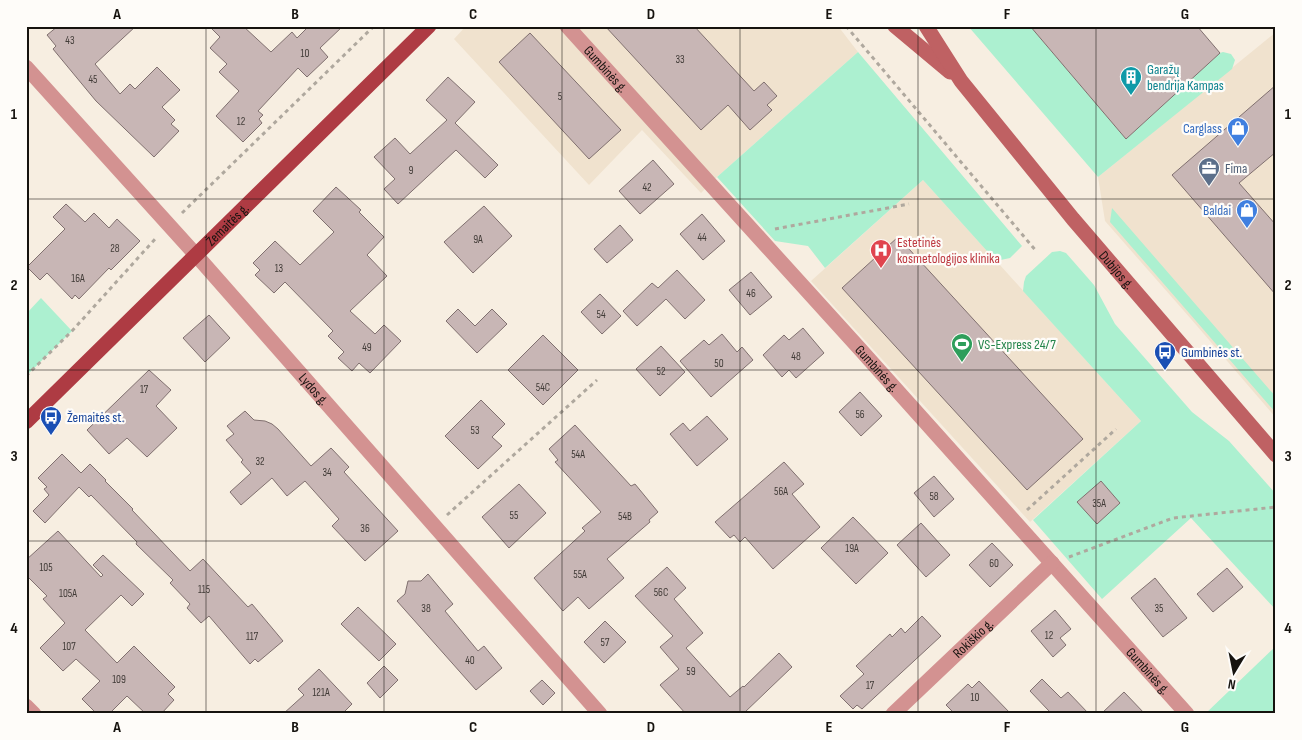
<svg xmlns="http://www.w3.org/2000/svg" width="1302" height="740" font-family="'Sofia Sans Condensed',sans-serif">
	<rect width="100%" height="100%" fill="#f7eee1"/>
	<!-- built -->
	<path fill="#f0e2ce" d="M 466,26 L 838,26 L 858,52 L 717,177 L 701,193 L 642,130 L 589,185 L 454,39 Z
		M 1276,32 L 1276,418 L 1191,319 L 1105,221 L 1098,177 Z
		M 923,180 L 1141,421 L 1030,522 L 811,281 Z"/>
	<!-- green -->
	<path fill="#acf0d0" d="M 968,26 L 1030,26 L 1126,139 L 1220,53 L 1223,52 L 1231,54 L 1235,60 L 1232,69 L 1098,177 Z
		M 858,52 L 1022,246 L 1010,258 L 996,261 L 923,180 L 825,268 L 808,246 L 775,241 L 717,177 Z
		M 1112,208 L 1276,397 L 1276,413 L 1110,222 Z
		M 1060,251 L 1066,253 L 1094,285 L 1115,324 L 1192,412 L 1229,441 L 1276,494 L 1276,610 L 1191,518 L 1102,599 L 1033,520 L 1141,421 L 1023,291 L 1024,282 L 1026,276 L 1052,252 Z
		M 41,298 L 72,331 L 26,376 L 26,314 Z
		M 1276,646 L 1276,714 L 1205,714 Z"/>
	<!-- building -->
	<path fill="#c8b6b5" stroke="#80706f" d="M 58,26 L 136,26 L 95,64 L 120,94 L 130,84 L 135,89 L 157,67 L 180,90 L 162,107 L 175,120 L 171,124 L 179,131 L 154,157 L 96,101 L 53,49 L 56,46 L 47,35 Z
		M 209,26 L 243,26 L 271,52 L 292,32 L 297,38 L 309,26 L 343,26 L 320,48 L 328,57 L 307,77 L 298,68 L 258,111 L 263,115 L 259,119 L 262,123 L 243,142 L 216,116 L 239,91 L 219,72 L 227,64 L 210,48 L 220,37 Z
		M 605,26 L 694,26 L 754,91 L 764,82 L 777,96 L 767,105 L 772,110 L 750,130 L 728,105 L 701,130 Z
		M 1030,26 L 1197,26 L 1220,53 L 1126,139 Z
		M 530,33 L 621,130 L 589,159 L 499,62 Z
		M 448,77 L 475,102 L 455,123 L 498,165 L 485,178 L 456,150 L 398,204 L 384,189 L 395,179 L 374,157 L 395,138 L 410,154 L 447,120 L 426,100 Z
		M 1276,85 L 1276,152 L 1239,183 L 1276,225 L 1276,295 L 1172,175 Z
		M 653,160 L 674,184 L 640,214 L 619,191 Z
		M 336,187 L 361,210 L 359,212 L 384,237 L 367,255 L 387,276 L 350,311 L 375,334 L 384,325 L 401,341 L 370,373 L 359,363 L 352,371 L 338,358 L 344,352 L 328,336 L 333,331 L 285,282 L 274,293 L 255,275 L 260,270 L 253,263 L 275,241 L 300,265 L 334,232 L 313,211 Z
		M 66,204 L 85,222 L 94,213 L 109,228 L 117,219 L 140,241 L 111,270 L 109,268 L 79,299 L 75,295 L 72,299 L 47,273 L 40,280 L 27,267 L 65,229 L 53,217 Z
		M 484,206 L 512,236 L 473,273 L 444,242 Z
		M 702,214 L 725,241 L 703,260 L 680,234 Z
		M 620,225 L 633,240 L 607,263 L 594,249 Z
		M 898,237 L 1083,439 L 1027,490 L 842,288 Z
		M 677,270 L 705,300 L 685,319 L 666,299 L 637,326 L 623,311 L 652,283 L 658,288 Z
		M 751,272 L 772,297 L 750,315 L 729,290 Z
		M 600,294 L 621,316 L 602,334 L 581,312 Z
		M 458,309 L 475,326 L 492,309 L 507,324 L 477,353 L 446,321 Z
		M 209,315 L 230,338 L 205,362 L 183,338 Z
		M 803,328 L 824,353 L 796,378 L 789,370 L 782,377 L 763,355 L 784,335 L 789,340 Z
		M 722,334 L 737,352 L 742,347 L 753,360 L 711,397 L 680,361 L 704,340 L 709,345 Z
		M 543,335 L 578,370 L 543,405 L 508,370 Z
		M 661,346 L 685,372 L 660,396 L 636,369 Z
		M 149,370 L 171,390 L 156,406 L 177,428 L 147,457 L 127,438 L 109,454 L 87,430 Z
		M 860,392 L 882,416 L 861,436 L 839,412 Z
		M 481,400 L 505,424 L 492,437 L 502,446 L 478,469 L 445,436 Z
		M 245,411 L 254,420 L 265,421 L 272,424 L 278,429 L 311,466 L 331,448 L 349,467 L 344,472 L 398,531 L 365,561 L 332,526 L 339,519 L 305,481 L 287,496 L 272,478 L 241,505 L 230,492 L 251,473 L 241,462 L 243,460 L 226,440 L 234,434 L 227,426 Z
		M 707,416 L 728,439 L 697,466 L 670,434 L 683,423 L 690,431 Z
		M 575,425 L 631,486 L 635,484 L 658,512 L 649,520 L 650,522 L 607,559 L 624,578 L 589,609 L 578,597 L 563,611 L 534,578 L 585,531 L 582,528 L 601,512 L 555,462 L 558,460 L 549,449 Z
		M 62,454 L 81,473 L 90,464 L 106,480 L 105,481 L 133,509 L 132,510 L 190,571 L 203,559 L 248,607 L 252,604 L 283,641 L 258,662 L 255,659 L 250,664 L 209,616 L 201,623 L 187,608 L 190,604 L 170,583 L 173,580 L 136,544 L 137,542 L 91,495 L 89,497 L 79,487 L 45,523 L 33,511 L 49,495 L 44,489 L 47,487 L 38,478 Z
		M 784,462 L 804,484 L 792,494 L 820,527 L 773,569 L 745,537 L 740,542 L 734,535 L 730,538 L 715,522 Z
		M 934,476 L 954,499 L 934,517 L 914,493 Z
		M 1101,481 L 1120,503 L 1097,524 L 1077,502 Z
		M 519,484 L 546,513 L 509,548 L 482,517 Z
		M 853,517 L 888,553 L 856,584 L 821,548 Z
		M 921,523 L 950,555 L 926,577 L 897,545 Z
		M 58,531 L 101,577 L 103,575 L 93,565 L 103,555 L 144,594 L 132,606 L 121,595 L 85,630 L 117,663 L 134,646 L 175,687 L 168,694 L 174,700 L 161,714 L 146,714 L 127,696 L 109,714 L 97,714 L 82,699 L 100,681 L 76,659 L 63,671 L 40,648 L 65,623 L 43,599 L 47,596 L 26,575 L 26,560 Z
		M 992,543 L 1013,565 L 990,587 L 969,565 Z
		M 667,567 L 686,588 L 674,599 L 703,633 L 686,648 L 730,697 L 743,686 L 744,687 L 779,653 L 792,667 L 744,713 L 745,714 L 686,714 L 660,685 L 679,669 L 660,647 L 673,636 L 635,596 Z
		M 1227,568 L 1243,587 L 1213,612 L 1197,594 Z
		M 428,574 L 453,604 L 445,611 L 478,651 L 484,646 L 502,668 L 476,690 L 397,601 L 405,594 L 408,581 L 421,581 Z
		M 1155,578 L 1187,618 L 1163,637 L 1131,598 Z
		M 358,607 L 396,644 L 379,661 L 341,624 Z
		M 1055,610 L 1071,629 L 1060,638 L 1066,645 L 1053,657 L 1031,631 Z
		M 922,616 L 941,636 L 862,709 L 857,705 L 853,709 L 840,696 L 864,674 L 856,666 L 890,634 L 892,637 L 901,628 L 905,633 Z
		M 605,621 L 626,642 L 604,663 L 584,642 Z
		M 384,666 L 398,680 L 380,698 L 367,683 Z
		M 319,669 L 352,704 L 342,714 L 283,714 L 304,695 L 298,689 Z
		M 1042,679 L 1061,698 L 1068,692 L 1089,714 L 1046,714 L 1049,711 L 1030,691 Z
		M 542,680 L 555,693 L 543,705 L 530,691 Z
		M 979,681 L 1011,714 L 955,714 L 946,705 L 968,684 L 972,688 Z
		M 1124,692 L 1145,714 L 1101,714 Z"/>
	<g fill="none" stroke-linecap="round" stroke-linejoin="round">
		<!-- path -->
		<path stroke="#afa89e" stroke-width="3" stroke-dasharray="4 4" stroke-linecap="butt" d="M 846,26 L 1037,252
			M 182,213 L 374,26
			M 775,229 L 909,204
			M 26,376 L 72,331 L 156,238
			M 1027,510 L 1116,429
			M 447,515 L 597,380
			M 1069,557 L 1173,518 L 1276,507"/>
		<!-- street -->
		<g stroke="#d39291" stroke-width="15">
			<path id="s1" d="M 567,26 L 859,348 L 1187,714"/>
			<path id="s2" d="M 26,67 L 196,255 L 600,714"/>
			<path d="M 26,706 L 34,714"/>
			<path id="s3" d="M 893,714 L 1052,563"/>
		</g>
		<!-- secondary -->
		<g stroke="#bf6163" stroke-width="15">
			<path d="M 895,26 L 950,72"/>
			<path id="s4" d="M 926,26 L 961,81 L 1073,219 L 1276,455"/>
		</g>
		<!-- primary -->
		<path stroke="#ae3b43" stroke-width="15" id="s5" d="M 26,422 L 429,26"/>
	</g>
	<!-- grid -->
	<path fill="none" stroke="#16130f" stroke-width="1" stroke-opacity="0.55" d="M 206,26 L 206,714M 384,26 L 384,714M 562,26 L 562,714M 740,26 L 740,714M 918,26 L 918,714M 1096,26 L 1096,714M 26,199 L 1276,199M 26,370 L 1276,370M 26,541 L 1276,541"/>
	<!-- icons -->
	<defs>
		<g id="building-pin" transform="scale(1.125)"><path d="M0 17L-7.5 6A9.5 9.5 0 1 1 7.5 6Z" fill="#0f9aa8" stroke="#fefcf9"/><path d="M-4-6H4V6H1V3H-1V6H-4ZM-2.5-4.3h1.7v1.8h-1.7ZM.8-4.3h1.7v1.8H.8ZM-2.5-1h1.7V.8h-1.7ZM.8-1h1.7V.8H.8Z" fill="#fff"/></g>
		<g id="shop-pin" transform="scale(1.125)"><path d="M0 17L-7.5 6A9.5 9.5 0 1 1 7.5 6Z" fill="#3f7fe0" stroke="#fefcf9"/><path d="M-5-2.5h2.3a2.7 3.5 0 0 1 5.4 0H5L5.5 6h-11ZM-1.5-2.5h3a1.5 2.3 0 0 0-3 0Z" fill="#fff"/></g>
		<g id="office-pin" transform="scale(1.125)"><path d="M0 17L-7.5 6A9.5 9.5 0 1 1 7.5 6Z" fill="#5c6f8a" stroke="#fefcf9"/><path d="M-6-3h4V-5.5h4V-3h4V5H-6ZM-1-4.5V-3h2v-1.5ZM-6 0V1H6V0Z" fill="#fff"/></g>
		<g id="hospital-pin" transform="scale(1.125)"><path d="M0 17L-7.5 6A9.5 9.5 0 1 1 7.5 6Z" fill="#e0444e" stroke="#fefcf9"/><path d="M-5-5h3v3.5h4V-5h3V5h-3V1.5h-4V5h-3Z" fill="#fff"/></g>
		<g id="stadium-pin" transform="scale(1.125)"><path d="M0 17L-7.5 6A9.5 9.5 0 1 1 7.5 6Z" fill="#2e9e5b" stroke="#fefcf9"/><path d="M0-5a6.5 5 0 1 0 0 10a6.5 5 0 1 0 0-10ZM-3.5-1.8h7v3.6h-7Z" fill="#fff"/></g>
		<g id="bus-pin" transform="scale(1.125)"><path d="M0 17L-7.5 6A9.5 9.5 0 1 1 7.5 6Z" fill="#1a4fb4" stroke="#fefcf9"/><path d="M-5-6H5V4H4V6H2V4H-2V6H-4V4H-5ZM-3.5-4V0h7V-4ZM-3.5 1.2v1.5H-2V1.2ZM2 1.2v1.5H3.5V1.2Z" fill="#fff"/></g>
	</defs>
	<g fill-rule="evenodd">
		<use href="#building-pin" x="1131" y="77"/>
		<use href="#shop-pin" x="1238" y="128"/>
		<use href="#office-pin" x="1209" y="168"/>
		<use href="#shop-pin" x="1247" y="210"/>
		<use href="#hospital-pin" x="881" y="250"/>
		<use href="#stadium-pin" x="962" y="344"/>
		<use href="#bus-pin" x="1165" y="352"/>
		<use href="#bus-pin" x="51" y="417"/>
	</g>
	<g text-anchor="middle" stroke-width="4.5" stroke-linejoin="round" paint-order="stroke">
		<!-- number labels -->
		<g font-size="11" fill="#423c38">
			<text x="70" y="44">43</text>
			<text x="305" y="57">10</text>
			<text x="680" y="63">33</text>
			<text x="93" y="83">45</text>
			<text x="560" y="100">5</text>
			<text x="241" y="125">12</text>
			<text x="411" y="174">9</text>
			<text x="647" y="191">42</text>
			<text x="702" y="241">44</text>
			<text x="478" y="243">9A</text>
			<text x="115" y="252">28</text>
			<text x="279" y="272">13</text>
			<text x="78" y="282">16A</text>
			<text x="751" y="297">46</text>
			<text x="601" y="318">54</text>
			<text x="367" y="351">49</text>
			<text x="796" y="360">48</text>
			<text x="719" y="367">50</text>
			<text x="661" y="375">52</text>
			<text x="543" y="391">54C</text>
			<text x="144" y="393">17</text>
			<text x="860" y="418">56</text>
			<text x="475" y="434">53</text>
			<text x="578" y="458">54A</text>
			<text x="260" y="465">32</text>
			<text x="327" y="476">34</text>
			<text x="781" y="495">56A</text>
			<text x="934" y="500">58</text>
			<text x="1099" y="507">35A</text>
			<text x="514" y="519">55</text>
			<text x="625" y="520">54B</text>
			<text x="365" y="532">36</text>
			<text x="852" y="552">19A</text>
			<text x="994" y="567">60</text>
			<text x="46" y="571">105</text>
			<text x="580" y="578">55A</text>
			<text x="204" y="593">115</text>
			<text x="661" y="596">56C</text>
			<text x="68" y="597">105A</text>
			<text x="426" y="612">38</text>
			<text x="1159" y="612">35</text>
			<text x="1049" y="639">12</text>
			<text x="252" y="640">117</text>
			<text x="605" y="646">57</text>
			<text x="69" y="650">107</text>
			<text x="470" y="664">40</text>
			<text x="691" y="675">59</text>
			<text x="119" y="683">109</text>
			<text x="870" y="689">17</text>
			<text x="321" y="696">121A</text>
			<text x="975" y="701">10</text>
		</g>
		<!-- street labels -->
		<g font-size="14" fill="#16130f" stroke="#fefcf9">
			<text dy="5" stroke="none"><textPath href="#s1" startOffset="58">Gumbinės g.</textPath></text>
			<text dy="5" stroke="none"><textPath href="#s5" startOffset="282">Žemaitės g.</textPath></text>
			<text dy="5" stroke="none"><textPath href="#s4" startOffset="310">Dubijos g.</textPath></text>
			<text dy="5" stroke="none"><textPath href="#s1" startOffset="462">Gumbinės g.</textPath></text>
			<text dy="5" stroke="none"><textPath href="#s2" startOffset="432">Lydos g.</textPath></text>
			<text dy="5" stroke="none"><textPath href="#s3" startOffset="110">Rokiškio g.</textPath></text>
			<text dy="5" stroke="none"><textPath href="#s1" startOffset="868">Gumbinės g.</textPath></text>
		</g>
		<!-- culture labels -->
		<g font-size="14" fill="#0d838f" stroke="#fefcf9" text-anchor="start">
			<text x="1147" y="74">Garažų<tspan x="1147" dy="16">bendrija Kampas</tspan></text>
		</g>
		<!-- shop labels -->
		<g font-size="14" fill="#366cbe" stroke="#fefcf9" text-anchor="end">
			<text x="1222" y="133">Carglass</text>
			<text x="1231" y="215">Baldai</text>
		</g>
		<!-- service labels -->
		<g font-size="14" fill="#4e5e75" stroke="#fefcf9" text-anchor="start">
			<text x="1225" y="173">Fima</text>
		</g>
		<!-- health labels -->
		<g font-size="14" fill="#be3a42" stroke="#fefcf9" text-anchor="start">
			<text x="897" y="247">Estetinės<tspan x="897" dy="16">kosmetologijos klinika</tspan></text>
		</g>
		<!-- leisure labels -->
		<g font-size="14" fill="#27864d" stroke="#fefcf9" text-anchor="start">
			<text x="978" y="349">VS-Express 24/7</text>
		</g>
		<!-- transit labels -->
		<g font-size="14" fill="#164399" stroke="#fefcf9" text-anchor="start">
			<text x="1181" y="357">Gumbinės st.</text>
			<text x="67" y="422">Žemaitės st.</text>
		</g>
	</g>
	<!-- border -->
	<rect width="1302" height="740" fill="none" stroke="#fefcf9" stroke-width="55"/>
	<!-- north arrow -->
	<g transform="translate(1234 672) rotate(190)" stroke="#fefcf9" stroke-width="4" paint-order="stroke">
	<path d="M0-4L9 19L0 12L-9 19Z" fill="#16130f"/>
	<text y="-8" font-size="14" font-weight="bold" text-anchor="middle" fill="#16130f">N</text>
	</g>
	<rect x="28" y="28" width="1246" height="684" fill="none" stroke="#16130f" stroke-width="2"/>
	<g font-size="16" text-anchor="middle" font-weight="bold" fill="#16130f">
		<text x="117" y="19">A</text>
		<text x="295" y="19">B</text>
		<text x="473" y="19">C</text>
		<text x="651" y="19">D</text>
		<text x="829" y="19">E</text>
		<text x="1007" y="19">F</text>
		<text x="1185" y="19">G</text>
		<text x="14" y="119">1</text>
		<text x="1288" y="119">1</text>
		<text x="14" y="290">2</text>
		<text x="1288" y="290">2</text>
		<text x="14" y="461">3</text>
		<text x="1288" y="461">3</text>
		<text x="14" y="633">4</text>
		<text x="1288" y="633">4</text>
		<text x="117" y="732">A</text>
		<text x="295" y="732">B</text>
		<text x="473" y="732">C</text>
		<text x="651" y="732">D</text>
		<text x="829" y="732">E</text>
		<text x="1007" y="732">F</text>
		<text x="1185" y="732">G</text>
	</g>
</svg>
